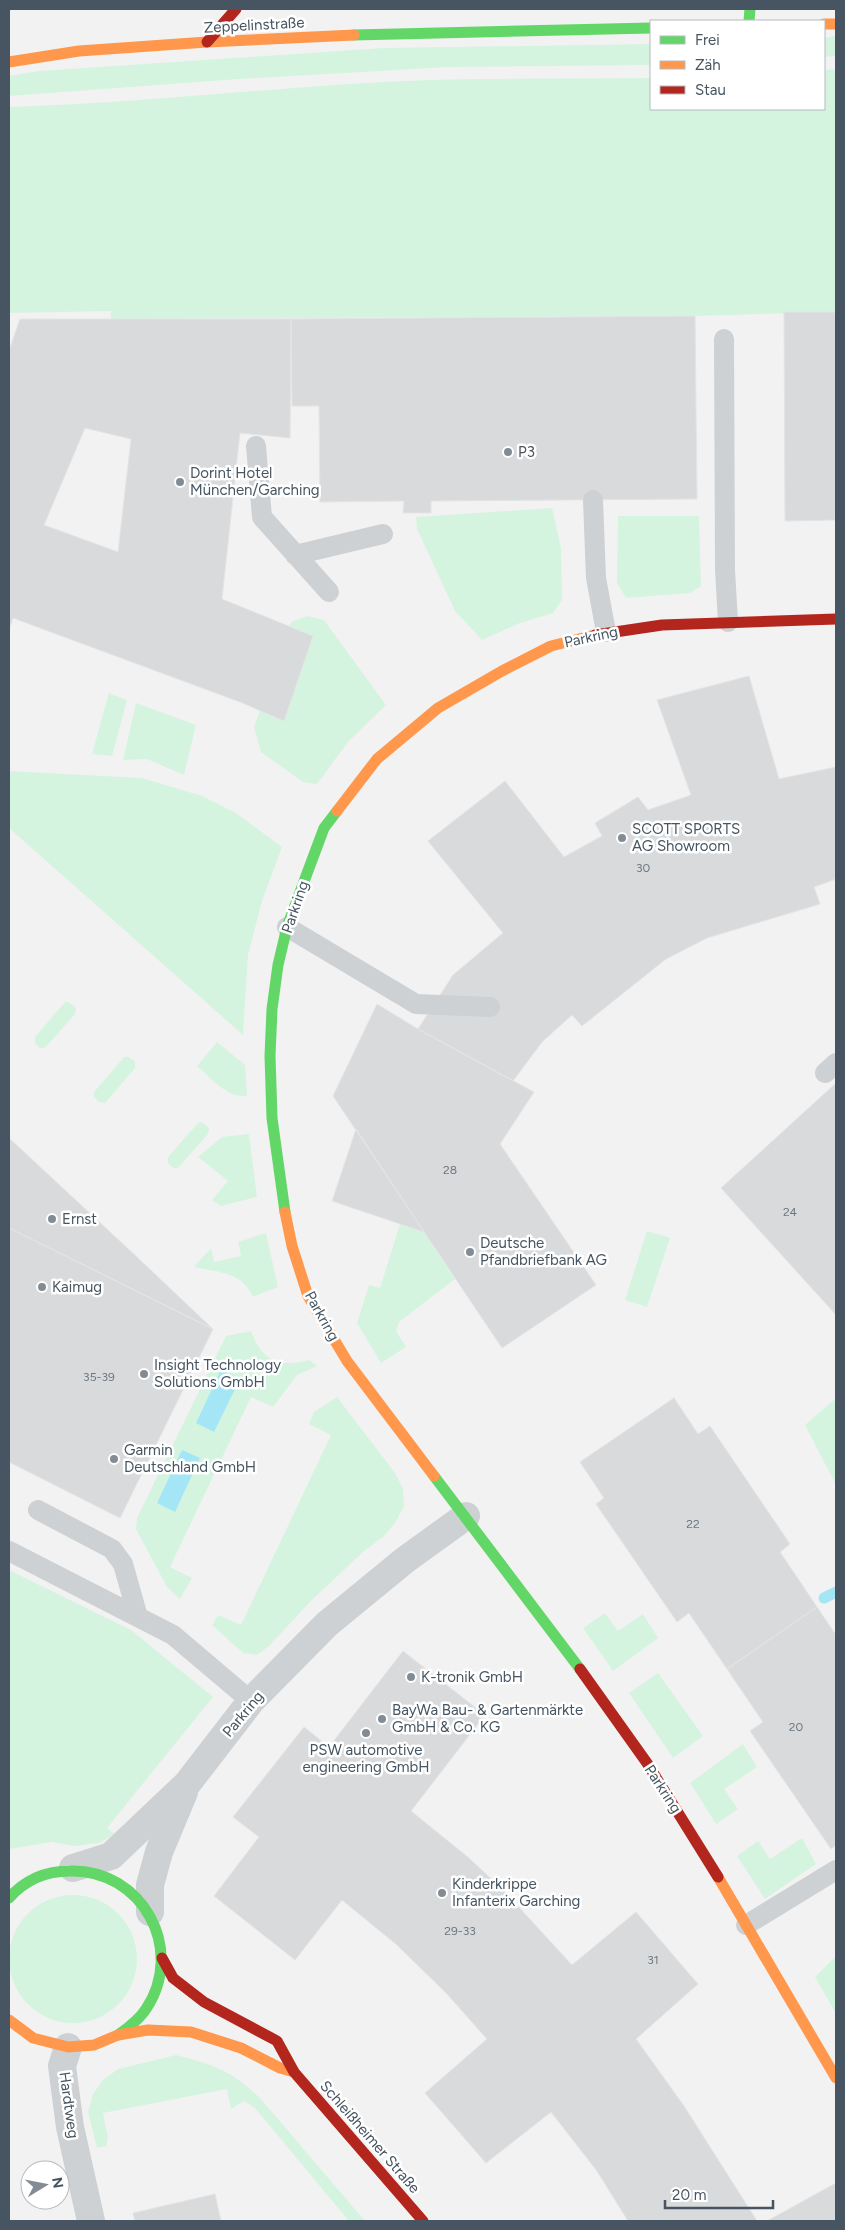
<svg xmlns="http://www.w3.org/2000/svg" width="845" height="2230" font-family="Figtree,sans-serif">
	<rect width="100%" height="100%" fill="#f3f2f2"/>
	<!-- green -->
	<path fill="#d5f4e0" d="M 836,36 L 836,56 L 824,57 L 824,38 Z
		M 651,44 L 651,65 L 449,67 L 239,79 L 9,96 L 9,76 L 39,71 L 383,48 Z
		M 836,69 L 836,312 L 695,316 L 111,319 L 111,311 L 10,313 L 9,315 L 9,107 C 149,103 288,85 428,80 C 502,78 577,79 651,78 L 651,109 L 824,109 L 824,70 Z
		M 552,508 L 561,548 L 562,600 L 553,613 L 520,623 L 482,640 L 455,611 L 417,529 L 416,517 Z
		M 618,516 L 699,516 L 701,586 L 690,593 L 626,598 L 617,583 Z
		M 307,616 L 324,620 L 386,705 L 348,742 L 317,784 L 303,782 L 261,752 L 254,727 L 291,622 Z
		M 109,693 L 127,700 L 112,756 L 92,754 Z
		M 136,703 L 196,725 L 184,775 L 147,759 L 123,760 Z
		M 9,771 L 142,778 L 202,796 L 236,813 L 282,847 L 262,901 L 248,955 L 243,1035 L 9,828 Z
		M 65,1002 L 69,1002 L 76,1008 L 75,1014 L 45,1048 L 40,1048 L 35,1043 L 35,1037 Z
		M 217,1042 L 245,1065 L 247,1096 C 227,1098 212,1079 197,1066 Z
		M 124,1057 L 129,1057 L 135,1062 L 135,1068 L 105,1103 L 99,1102 L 94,1097 L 94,1092 Z
		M 202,1122 L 209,1128 L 208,1134 L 178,1168 L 173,1168 L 168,1163 L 168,1157 L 198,1123 Z
		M 249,1134 L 257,1197 L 221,1206 L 212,1200 L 228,1181 L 198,1157 L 222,1137 Z
		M 400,1224 L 424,1232 L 455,1279 L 399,1322 L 396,1331 L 406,1347 L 381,1363 L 357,1323 L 369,1285 L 380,1288 Z
		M 647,1231 L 670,1238 L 647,1307 L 625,1300 Z
		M 266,1233 L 278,1287 L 253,1297 C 242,1272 218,1272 194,1267 L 211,1248 L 214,1262 L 241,1256 L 238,1242 Z
		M 251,1331 C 262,1361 279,1368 309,1360 L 317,1366 L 297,1375 L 273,1407 L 251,1397 L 170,1567 L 192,1578 L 180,1599 L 167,1587 L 136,1529 L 137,1518 L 226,1336 Z
		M 337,1397 L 395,1473 L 403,1489 L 404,1506 L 395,1523 L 383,1537 L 364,1551 L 311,1601 L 269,1646 L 257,1655 L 243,1653 L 212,1625 L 218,1615 L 241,1625 L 331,1435 L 309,1424 L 314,1412 Z
		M 836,1398 L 836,1485 L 805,1425 Z
		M 9,1570 L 131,1630 L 213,1697 L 107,1828 L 115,1834 L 99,1843 L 74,1846 L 52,1842 L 9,1849 Z
		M 605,1613 L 618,1631 L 643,1614 L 658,1638 L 613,1671 L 583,1628 Z
		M 658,1673 L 703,1736 L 673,1758 L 629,1693 Z
		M 743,1744 L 757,1767 L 724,1789 L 738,1809 L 716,1824 L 690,1783 Z
		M 802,1838 L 816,1864 L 765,1899 L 737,1856 L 758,1841 L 770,1859 Z
		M9 1959a64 64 0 1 1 128 0a64 64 0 1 1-128 0Z
		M 836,1956 L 836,2014 L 815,1977 Z
		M 176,2055 C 214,2065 231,2070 260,2098 L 365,2221 L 349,2221 L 255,2108 L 244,2101 L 231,2109 L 227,2089 L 103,2113 L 108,2138 L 106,2146 L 97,2148 L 88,2112 L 93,2094 L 103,2080 L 118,2069 Z"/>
	<!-- water -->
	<path fill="#a5e6f6" d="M 221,1370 L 240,1379 L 214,1432 L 196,1423 Z
		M 182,1450 L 200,1458 L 175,1512 L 157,1503 Z"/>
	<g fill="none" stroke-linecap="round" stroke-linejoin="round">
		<!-- stream -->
		<path stroke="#a5e6f6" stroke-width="11" d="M 824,1598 L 836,1592"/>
	</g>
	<!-- building -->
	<path fill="#d9dadc" stroke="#e4e4e5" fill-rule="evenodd" d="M 784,312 L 836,312 L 836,520 L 785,521 Z
		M 695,316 L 697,499 L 431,501 L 431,513 L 403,513 L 404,501 L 320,502 L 319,406 L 292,406 L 291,319 Z
		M 20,319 L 291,319 L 290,438 L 240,433 L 222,599 L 313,636 L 284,721 L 240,702 L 13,618 L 9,630 L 9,351 ZM 85,428 L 131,439 L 118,552 L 44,525 Z
		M 749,676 L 779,779 L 836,767 L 836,879 L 814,887 L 820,904 L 707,938 L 666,959 L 582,1026 L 572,1015 L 542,1042 L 513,1081 L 418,1029 L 453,975 L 503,933 L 428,841 L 505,781 L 564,857 L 602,836 L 595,823 L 638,797 L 648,810 L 691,795 L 657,700 Z
		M 377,1004 L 418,1029 L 534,1092 L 500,1144 L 596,1285 L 502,1348 L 333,1096 Z
		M 836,1083 L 836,1315 L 721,1188 Z
		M 356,1129 L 378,1162 L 424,1232 L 332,1201 Z
		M 9,1138 L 138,1258 L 213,1329 L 9,1228 Z
		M 9,1228 L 213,1329 L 120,1518 L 9,1462 Z
		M 674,1398 L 698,1434 L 710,1426 L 790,1544 L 780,1552 L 817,1607 L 727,1669 L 689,1613 L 677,1622 L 596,1504 L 604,1498 L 580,1462 Z
		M 817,1607 L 836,1635 L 836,1845 L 831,1849 L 750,1731 L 763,1722 L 727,1669 Z
		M 403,1651 L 485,1715 L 411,1811 L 469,1858 L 504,1891 L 572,1965 L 636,1912 L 698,1984 L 636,2039 L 684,2106 L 757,2221 L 628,2221 L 597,2171 L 551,2112 L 486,2163 L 425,2093 L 487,2039 L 447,1994 L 397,1945 L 342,1900 L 295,1960 L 214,1896 L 259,1837 L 233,1817 L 304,1727 L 329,1747 Z
		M 836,2183 L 836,2221 L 767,2221 Z
		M 215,2194 L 221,2221 L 135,2221 L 133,2213 Z"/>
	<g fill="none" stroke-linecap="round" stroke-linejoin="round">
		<!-- lane -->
		<path stroke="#cdd1d3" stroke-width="20" d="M 724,339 L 725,570 L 728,622
			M 256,446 L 262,517 L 329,592
			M 593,500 L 596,578 L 606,632
			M 295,555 L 383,534
			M 287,927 L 416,1004 L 490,1007
			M 825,1073 L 836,1063
			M 38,1510 L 112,1549 L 123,1564 L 138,1617
			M 9,1551 L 173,1635 L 251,1701
			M 746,1925 L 836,1870"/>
		<!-- street -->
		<path stroke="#cdd1d3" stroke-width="28" d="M 73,1868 L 111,1856 L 187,1784 L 251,1701 L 327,1624 L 405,1560 L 466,1516
			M 150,1912 L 150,1885 L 159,1852 L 184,1792
			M 68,2047 L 62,2066 L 70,2127 L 91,2221"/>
		<!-- fast -->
		<path stroke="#63d668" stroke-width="11" d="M 749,21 L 750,9
			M 354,35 L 651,28
			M 285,1212 L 272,1118 L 270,1056 L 272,1009 L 278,965 L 287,927 L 324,828 L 337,811
			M 434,1476 L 580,1669
			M 9,1898 C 25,1880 46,1871 70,1871 C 142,1869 186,1949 146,2009 C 139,2020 128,2028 118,2035"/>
		<!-- slow -->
		<path stroke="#ff974d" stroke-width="11" d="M 824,24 L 836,24
			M 9,62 L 79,51 L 207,42 L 354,35
			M 337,811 L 377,759 L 438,708 L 502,671 L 551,646 L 595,635
			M 285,1212 L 292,1246 L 308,1296 L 347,1361 L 434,1476
			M 718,1877 L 836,2078
			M 9,2020 L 33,2038 L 68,2047 L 94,2045 L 118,2035 L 148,2030 L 191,2032 L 241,2048 L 280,2068 L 294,2072"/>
		<!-- jam -->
		<path stroke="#b3261e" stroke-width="11" d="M 207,42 L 236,9
			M 595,635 L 662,625 L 836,619
			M 580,1669 L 647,1763 L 718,1877
			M 162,1958 L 173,1978 L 204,2002 L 277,2041 L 294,2072 L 423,2221"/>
	</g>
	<!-- markers -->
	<g fill="#838c94" stroke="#fff" stroke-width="2">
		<circle cx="508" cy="452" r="5"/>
		<circle cx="180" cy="482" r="5"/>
		<circle cx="622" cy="838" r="5"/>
		<circle cx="52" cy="1219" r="5"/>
		<circle cx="470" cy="1252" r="5"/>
		<circle cx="42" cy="1287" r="5"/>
		<circle cx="144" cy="1374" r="5"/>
		<circle cx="114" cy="1459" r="5"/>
		<circle cx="411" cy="1677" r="5"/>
		<circle cx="382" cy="1719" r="5"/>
		<circle cx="366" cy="1733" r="5"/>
		<circle cx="442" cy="1893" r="5"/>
	</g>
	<g text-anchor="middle" stroke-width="5" stroke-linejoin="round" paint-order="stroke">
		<!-- number labels -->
		<g font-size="12" fill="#6c7881">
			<text x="643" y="872">30</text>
			<text x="450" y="1174">28</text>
			<text x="790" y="1216">24</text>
			<text x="99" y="1381">35-39</text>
			<text x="693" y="1528">22</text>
			<text x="796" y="1731">20</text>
			<text x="460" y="1935">29-33</text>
			<text x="653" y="1964">31</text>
		</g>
		<!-- street labels -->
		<g font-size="15" fill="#465561" stroke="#fff">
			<text transform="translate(254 25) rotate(-3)" y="5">Zeppelinstraße</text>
			<text transform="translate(591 637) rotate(-12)" y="5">Parkring</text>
			<text transform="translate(295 907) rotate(-71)" y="5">Parkring</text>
			<text transform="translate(322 1316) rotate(61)" y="5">Parkring</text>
			<text transform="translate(243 1714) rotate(-50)" y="5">Parkring</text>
			<text transform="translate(663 1789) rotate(57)" y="5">Parkring</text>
			<text transform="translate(69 2105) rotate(82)" y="5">Hardtweg</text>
			<text transform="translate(370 2137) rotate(49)" y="5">Schleißheimer Straße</text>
		</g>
		<!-- poi labels -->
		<g font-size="15" fill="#465561" stroke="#fff" text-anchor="start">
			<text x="518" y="457">P3</text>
			<text x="190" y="478">Dorint Hotel<tspan x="190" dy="17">München/Garching</tspan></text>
			<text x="632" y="834">SCOTT SPORTS<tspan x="632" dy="17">AG Showroom</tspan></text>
			<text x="62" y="1224">Ernst</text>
			<text x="480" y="1248">Deutsche<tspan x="480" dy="17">Pfandbriefbank AG</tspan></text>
			<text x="52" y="1292">Kaimug</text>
			<text x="154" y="1370">Insight Technology<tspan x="154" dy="17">Solutions GmbH</tspan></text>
			<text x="124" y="1455">Garmin<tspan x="124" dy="17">Deutschland GmbH</tspan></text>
			<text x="421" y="1682">K-tronik GmbH</text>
			<text x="392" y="1715">BayWa Bau- &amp; Gartenmärkte<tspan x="392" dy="17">GmbH &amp; Co. KG</tspan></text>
			<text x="366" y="1755" text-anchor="middle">PSW automotive<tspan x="366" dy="17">engineering GmbH</tspan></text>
			<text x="452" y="1889">Kinderkrippe<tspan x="452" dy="17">Infanterix Garching</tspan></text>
		</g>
	</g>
	<!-- border -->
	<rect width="845" height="2230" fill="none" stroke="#465561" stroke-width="20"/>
	<!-- legend -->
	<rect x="650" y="20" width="175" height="90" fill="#ffffff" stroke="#b5bbc0"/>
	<rect x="660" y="36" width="25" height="8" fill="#63d668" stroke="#b5bbc0"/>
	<text x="695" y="45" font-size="15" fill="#465561">Frei</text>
	<rect x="660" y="61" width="25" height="8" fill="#ff974d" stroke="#b5bbc0"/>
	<text x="695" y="70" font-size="15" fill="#465561">Zäh</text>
	<rect x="660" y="86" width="25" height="8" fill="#b3261e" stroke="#b5bbc0"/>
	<text x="695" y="95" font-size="15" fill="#465561">Stau</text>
	<!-- north arrow -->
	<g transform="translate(45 2185) rotate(80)"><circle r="24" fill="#ffffff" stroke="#b5bbc0"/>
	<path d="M0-4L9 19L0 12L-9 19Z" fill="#838c94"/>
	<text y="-8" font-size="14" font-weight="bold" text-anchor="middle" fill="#465561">N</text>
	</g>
	<!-- scale -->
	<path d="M665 2200v8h108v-8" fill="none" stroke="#465561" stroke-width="2.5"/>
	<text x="672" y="2200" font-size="15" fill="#465561" stroke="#ffffff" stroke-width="4" paint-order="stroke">20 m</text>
</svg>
